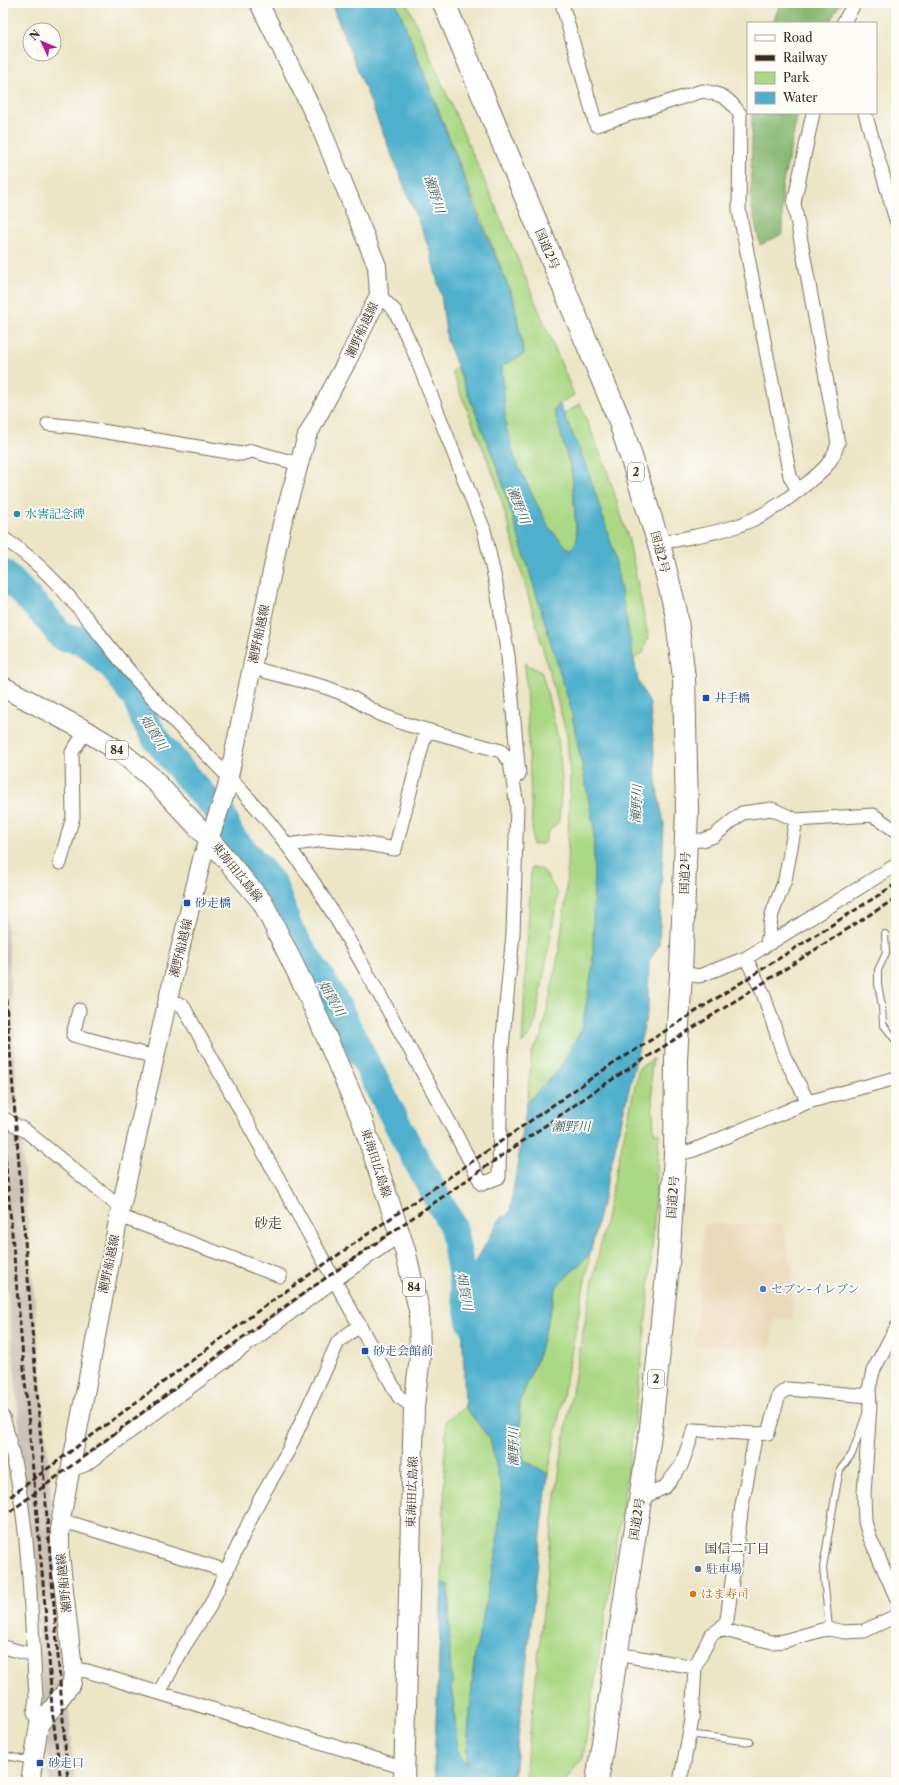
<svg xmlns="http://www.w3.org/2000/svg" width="899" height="1785" font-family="'Libre Caslon Text','Noto Serif JP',serif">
	<rect width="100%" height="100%" fill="#fdfcf7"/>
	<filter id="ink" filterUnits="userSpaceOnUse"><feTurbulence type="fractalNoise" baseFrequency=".025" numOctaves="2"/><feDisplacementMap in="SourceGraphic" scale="8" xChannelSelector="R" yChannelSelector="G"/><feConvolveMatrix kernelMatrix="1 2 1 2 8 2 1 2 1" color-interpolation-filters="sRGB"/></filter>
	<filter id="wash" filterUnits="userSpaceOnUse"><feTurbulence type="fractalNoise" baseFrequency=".012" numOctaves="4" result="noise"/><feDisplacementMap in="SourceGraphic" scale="16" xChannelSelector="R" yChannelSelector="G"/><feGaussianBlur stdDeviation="0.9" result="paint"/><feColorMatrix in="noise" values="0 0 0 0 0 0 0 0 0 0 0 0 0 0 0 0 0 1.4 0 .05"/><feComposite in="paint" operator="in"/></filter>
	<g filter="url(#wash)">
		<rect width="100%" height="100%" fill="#ece5c6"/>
		<!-- built -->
		<path fill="#ebd8ba" d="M 704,1224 L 783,1224 L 793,1274 L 792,1319 L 774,1318 L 771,1347 L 695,1346 Z"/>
		<!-- industrial -->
		<path fill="#cbc3b8" d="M 3,866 L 7,928 L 19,1117 L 3,1106 Z
			M 3,1124 L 21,1134 L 75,1782 L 50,1782 L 3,1236 Z"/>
		<!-- green -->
		<path fill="#abd884" stroke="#738151" d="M 396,3 L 407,3 L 501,219 L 574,395 L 560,403 L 554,410 L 572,474 L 577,541 L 570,551 L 548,526 L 516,462 L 506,428 L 502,366 L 524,354 L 514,301 Z
			M 457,366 L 500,475 L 570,705 L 594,827 L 593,964 L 582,1029 L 559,1069 L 527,1103 L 532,1052 L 542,1036 L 559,951 L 566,897 L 570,778 L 567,735 L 496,481 L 452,372 Z
			M 580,404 L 608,473 L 629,541 L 648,636 L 643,653 L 633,659 L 613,549 L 564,414 Z
			M 525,663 L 542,673 L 558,738 L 562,778 L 559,821 L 548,833 L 545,842 L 542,844 L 533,845 Z
			M 531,868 C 534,868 539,868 541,869 C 545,870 554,889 558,894 L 536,1020 L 532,1032 L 522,1044 Z
			M 653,1059 L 651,1073 L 654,1133 L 659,1133 C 655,1211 650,1289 641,1367 C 626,1497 603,1627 583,1757 L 564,1782 L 524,1782 C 539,1670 546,1557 563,1446 C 583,1319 611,1193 639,1068 Z
			M 590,1254 L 548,1474 L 523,1459 L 519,1404 L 539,1354 L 557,1286 Z
			M 465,1407 L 490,1439 L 502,1492 L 496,1554 L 474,1660 L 466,1763 L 458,1756 L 450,1659 L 449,1584 L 442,1583 L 446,1420 Z"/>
		<!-- forest -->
		<path fill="#88b872" stroke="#627148" d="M 780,3 L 842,3 L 836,10 L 829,23 L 773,23 Z
			M 752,113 L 798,113 L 782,188 L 782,234 L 760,245 L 751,203 Z"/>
		<!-- water -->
		<path fill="#4fb0cd" stroke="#456d76" d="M 331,3 L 396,3 L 402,17 L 480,220 L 514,301 L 524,354 L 502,366 L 506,428 L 516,462 L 548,526 L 570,551 L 577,541 L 572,474 L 554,410 L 559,403 L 587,467 L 613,549 L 638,681 L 650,704 L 657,788 L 664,824 L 659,945 L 649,961 L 648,1009 L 590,1254 L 557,1286 L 539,1354 L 519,1404 L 523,1459 L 548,1474 L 513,1782 L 436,1782 L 434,1767 L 442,1583 L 448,1584 L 450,1659 L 458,1755 L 466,1763 L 474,1660 L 496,1554 L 502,1492 L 490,1439 L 465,1407 L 461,1288 L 501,1217 L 507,1216 L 510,1211 L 527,1103 L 559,1069 L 582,1029 L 593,964 L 594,827 L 570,705 L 500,475 L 447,340 L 441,295 L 429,248 Z"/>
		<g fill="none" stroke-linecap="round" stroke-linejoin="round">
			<!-- river -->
			<path stroke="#4fb0cd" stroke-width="28" d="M 3,572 L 48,619 L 62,637 L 80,640 L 90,646 L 114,668 L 137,700 L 144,719 L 154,736 L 190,781 L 223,816 L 230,835 L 273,884 L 289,929 L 331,994 L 407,1143 L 453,1227 L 470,1321"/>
		</g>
	</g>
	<g filter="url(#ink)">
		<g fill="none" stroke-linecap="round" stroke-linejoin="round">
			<!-- lane casing -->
			<g stroke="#796b59" stroke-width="8">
				<path id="lane" d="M 885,934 L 886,953 L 878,970 L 878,984 L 882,1006 L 883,1024 L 896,1041
					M 829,1629 L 823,1567 L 837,1485 L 840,1470 L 852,1454 L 865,1417
					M 689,1734 L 750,1742
					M 3,1755 L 31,1761"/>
			</g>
			<!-- street casing -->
			<g stroke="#796b59" stroke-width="15">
				<path id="street" d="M 562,3 L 596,125 L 702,91 C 722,94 728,97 740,114 L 739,210 L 790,476 L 798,491
					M 843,23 L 855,3
					M 865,113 L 896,220
					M 379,295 L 395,311 L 412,347 L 484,530 L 496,584 L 508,656 L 519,775
					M 48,424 L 77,427 L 241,454 L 252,451 L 299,464
					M 3,538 C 61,575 97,635 142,686 C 189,740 244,787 287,845 C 321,889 348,939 375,987 C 412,1052 447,1117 482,1184 L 499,1177 L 501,1057 L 513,934 L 517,806 L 510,762 L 501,751 L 405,724 L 379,714 L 349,696 L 325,687 L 252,668
					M 659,544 C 686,537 714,534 740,525 C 764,516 786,501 805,485 C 822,471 832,464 838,443 L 794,203 L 813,113
					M 686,841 L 703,840 L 714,836 L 742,813 L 772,809 L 796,820 L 873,815 L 896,831
					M 288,845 L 324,840 L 362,843 L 395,849 L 426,731
					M 60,863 L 73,817 L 72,752 L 86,731
					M 767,944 L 772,914 L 785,880 L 796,820
					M 746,958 L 763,993 L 784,1056 L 808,1102
					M 681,973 L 699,976 L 746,958 L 896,865
					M 168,999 L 183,1006 L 399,1397 L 414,1407
					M 79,1010 L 73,1035 L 155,1057
					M 3,1118 L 26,1131 L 121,1208
					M 675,1155 L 694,1150 L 808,1102 L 896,1078
					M 119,1216 L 280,1276
					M 896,1328 L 873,1371 L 869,1389 L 870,1406 L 864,1493 L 865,1522 L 870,1538 L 896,1597
					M 3,1417 C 30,1507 30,1603 36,1697 L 34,1713 L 39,1725
					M 70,1470 L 85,1465 L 335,1280 L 400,1235
					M 640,1499 L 665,1487 L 681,1466 L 694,1430 L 756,1434
					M 60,1524 L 74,1524 L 227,1571
					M 720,1629 L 727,1620 L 742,1505 L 756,1434 L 768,1433 L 779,1395 L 787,1389 L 869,1396
					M 3,1647 L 33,1655
					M 616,1654 L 695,1667
					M 73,1669 L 87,1671 L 405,1768
					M 159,1693 L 183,1648 L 210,1606 L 259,1501 L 288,1451 L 338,1342 L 360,1325
					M 680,1782 L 692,1720 L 695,1667 L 711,1635 L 720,1629 L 772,1642 L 784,1641 L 822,1630 L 829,1629 L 845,1632 L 864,1631 L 896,1616"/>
			</g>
			<!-- secondary casing -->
			<g stroke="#796b59" stroke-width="20">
				<path id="secondary" d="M 30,1782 L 39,1725 L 72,1683 L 73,1669 L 60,1555 L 60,1524 L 119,1216 L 168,999 L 202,859 L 226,791 L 282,524 L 299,464 L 307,436 L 347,361 L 379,295 L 377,266 L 320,126 L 259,3"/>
			</g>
			<!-- primary casing -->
			<g stroke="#796b59" stroke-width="22">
				<path id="primary" d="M 3,687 L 86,731 L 122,753 L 150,776 L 210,840 L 263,903 L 307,992 L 362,1120 L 405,1250 L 419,1310 L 420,1356 L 414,1407 L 404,1782"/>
			</g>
			<!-- highway casing -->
			<g stroke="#796b59" stroke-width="24">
				<path id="highway" d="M 444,3 L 619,419 L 659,544 L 676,612 L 684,678 L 687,810 L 681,973 L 676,1059 L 675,1155 L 668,1264 L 651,1428 L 597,1782"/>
			</g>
			<!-- lane -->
			<use href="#lane" stroke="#fff" stroke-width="6"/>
			<!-- street -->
			<use href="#street" stroke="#fff" stroke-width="13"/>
			<!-- secondary -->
			<use href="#secondary" stroke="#fff" stroke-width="18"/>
			<!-- primary -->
			<use href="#primary" stroke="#fff" stroke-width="20"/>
			<!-- highway -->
			<use href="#highway" stroke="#fff" stroke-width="22"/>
			<!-- rail -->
			<path stroke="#3b2a1e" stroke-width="3" stroke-dasharray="6 3" stroke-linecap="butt" d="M 3,963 L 68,1782
				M 3,1132 L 48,1640 L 52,1709 L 61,1782
				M 3,1502 L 266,1305 L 599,1073 L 896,884
				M 3,1517 L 274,1314 L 605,1084 L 896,898"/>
		</g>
	</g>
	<!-- markers -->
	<circle fill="#0f9aa8" stroke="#fdfcf7" stroke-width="1.5" cx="17" cy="514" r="4"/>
	<g fill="#1a4fb4" stroke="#fdfcf7" stroke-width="1.5">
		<rect x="702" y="694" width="8" height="8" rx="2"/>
		<rect x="183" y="899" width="8" height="8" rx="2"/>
		<rect x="361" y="1347" width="8" height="8" rx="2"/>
		<rect x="36" y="1759" width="8" height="8" rx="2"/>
	</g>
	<circle fill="#3f7fe0" stroke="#fdfcf7" stroke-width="1.5" cx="763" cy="1289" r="4"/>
	<circle fill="#5c6f8a" stroke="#fdfcf7" stroke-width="1.5" cx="698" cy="1569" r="4"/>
	<circle fill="#e8710a" stroke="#fdfcf7" stroke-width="1.5" cx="693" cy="1594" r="4"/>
	<g text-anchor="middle" stroke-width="3.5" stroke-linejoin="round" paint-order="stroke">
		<!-- shield labels -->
		<g fill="#fdfcf7" stroke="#75695f" stroke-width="1">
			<rect x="628" y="463" width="16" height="18" rx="3"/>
			<rect x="106" y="741" width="22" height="18" rx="3"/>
			<rect x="403" y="1278" width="22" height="18" rx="3"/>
			<rect x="648" y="1370" width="16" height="18" rx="3"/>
		</g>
		<g font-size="11" font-weight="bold" fill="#3b2a1e">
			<text x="636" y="476">2</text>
			<text x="117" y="754">84</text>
			<text x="414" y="1291">84</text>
			<text x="656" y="1383">2</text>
		</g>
		<!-- street labels -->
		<g font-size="12" fill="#3b2a1e" stroke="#fdfcf7">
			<text transform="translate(547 249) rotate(67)" y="4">国道2号</text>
			<text transform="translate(362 330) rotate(-65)" y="4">瀬野船越線</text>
			<text transform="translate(660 552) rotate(75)" y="4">国道2号</text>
			<text transform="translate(259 634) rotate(-78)" y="4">瀬野船越線</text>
			<text transform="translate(237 872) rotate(51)" y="4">東海田広島線</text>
			<text transform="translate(685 873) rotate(-88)" y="4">国道2号</text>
			<text transform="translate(181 948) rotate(-76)" y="4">瀬野船越線</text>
			<text transform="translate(376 1163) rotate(72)" y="4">東海田広島線</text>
			<text transform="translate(673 1197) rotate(-86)" y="4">国道2号</text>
			<text transform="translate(109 1264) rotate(-78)" y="4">瀬野船越線</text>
			<text transform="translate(412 1492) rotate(-88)" y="4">東海田広島線</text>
			<text transform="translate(637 1519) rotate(-81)" y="4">国道2号</text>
			<text transform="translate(64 1583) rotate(-96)" y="4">瀬野船越線</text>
		</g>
		<!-- culture labels -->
		<g font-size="12" fill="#0d838f" stroke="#fdfcf7" text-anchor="start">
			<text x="25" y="518">水害記念碑</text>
		</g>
		<!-- transit labels -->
		<g font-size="12" fill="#164399" stroke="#fdfcf7" text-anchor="start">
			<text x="714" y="702">井手橋</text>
			<text x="195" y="907">砂走橋</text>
			<text x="373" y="1355">砂走会館前</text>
			<text x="48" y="1767">砂走口</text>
		</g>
		<!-- shop labels -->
		<g font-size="12" fill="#366cbe" stroke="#fdfcf7" text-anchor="start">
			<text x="771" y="1293">セブン-イレブン</text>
		</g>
		<!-- service labels -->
		<g font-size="12" fill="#4e5e75" stroke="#fdfcf7" text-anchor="start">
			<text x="706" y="1573">駐車場</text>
		</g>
		<!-- food labels -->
		<g font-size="12" fill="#c56008" stroke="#fdfcf7" text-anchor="start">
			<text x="701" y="1598">はま寿司</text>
		</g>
		<!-- water labels -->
		<g font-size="13" font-style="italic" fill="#436064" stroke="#fdfcf7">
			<text transform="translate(435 194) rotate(72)" y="5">瀬野川</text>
			<text transform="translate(519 505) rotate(69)" y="5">瀬野川</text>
			<text transform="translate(154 732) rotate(57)" y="5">畑賀川</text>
			<text transform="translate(636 804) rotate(-87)" y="5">瀬野川</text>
			<text transform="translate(332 998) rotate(60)" y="5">畑賀川</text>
			<text x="571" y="1131">瀬野川</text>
			<text transform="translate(465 1291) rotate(80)" y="5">畑賀川</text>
			<text transform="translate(513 1447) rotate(-90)" y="5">瀬野川</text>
		</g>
		<!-- neighbourhood labels -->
		<g font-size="13" fill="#3b2a1e" stroke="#fdfcf7">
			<text x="737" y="1553">国信二丁目</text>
		</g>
		<!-- quarter labels -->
		<g font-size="14" fill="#3b2a1e" stroke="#fdfcf7">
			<text x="268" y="1228">砂走</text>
		</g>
	</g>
	<!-- margin -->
	<rect width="899" height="1785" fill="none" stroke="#fdfcf7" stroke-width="16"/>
	<!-- legend -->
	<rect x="747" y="22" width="130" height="92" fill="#fdfcf7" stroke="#afa8a0"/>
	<rect x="755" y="35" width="20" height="6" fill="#ffffff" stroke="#afa8a0"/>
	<text x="783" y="42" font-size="12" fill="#3b2a1e">Road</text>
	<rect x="755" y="55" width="20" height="6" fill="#3b2a1e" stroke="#afa8a0"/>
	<text x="783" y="62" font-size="12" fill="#3b2a1e">Railway</text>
	<rect x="755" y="72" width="20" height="12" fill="#abd884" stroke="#afa8a0"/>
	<text x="783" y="82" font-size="12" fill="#3b2a1e">Park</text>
	<rect x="755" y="92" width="20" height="12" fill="#4fb0cd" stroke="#afa8a0"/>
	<text x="783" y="102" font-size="12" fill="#3b2a1e">Water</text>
	<!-- north arrow -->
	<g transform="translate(42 42) rotate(314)"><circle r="19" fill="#fdfcf7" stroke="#afa8a0"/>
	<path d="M0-3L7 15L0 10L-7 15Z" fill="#b5179e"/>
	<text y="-6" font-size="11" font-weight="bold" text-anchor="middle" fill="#3b2a1e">N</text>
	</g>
</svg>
